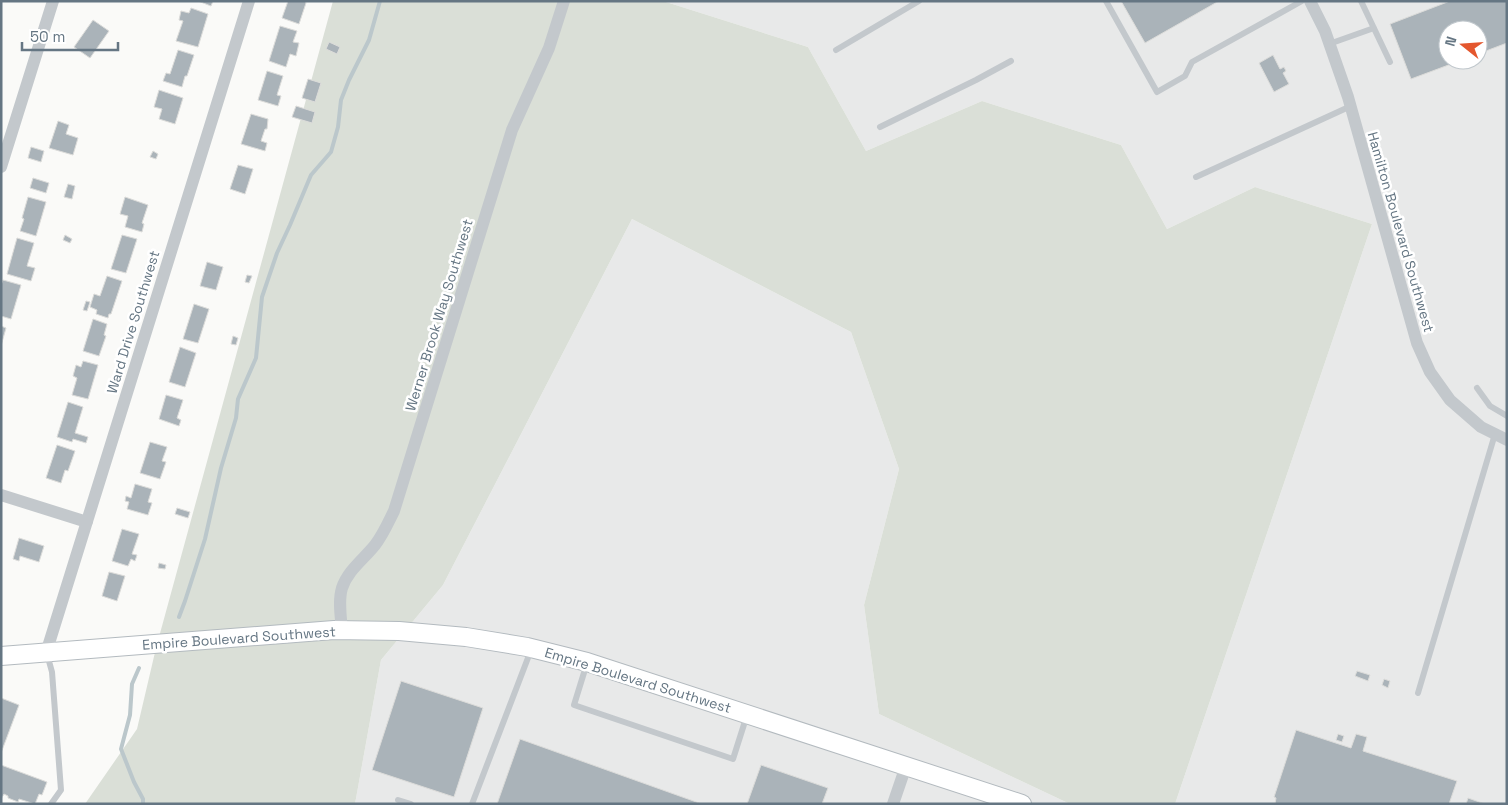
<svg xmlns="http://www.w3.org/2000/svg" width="1508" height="805" font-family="'Space Grotesk',sans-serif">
	<rect width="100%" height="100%" fill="#fafaf8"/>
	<!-- built -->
	<path fill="#e8e9e9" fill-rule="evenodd" d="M 663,1 L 1507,1 L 1507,804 L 1175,804 L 1372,224 L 1255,187 L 1167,229 L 1121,145 L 982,101 L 866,151 L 808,47 ZM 1448,30 L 1478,30 L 1478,60 L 1448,60 Z
		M 632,219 L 851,332 L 899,469 L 864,605 L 879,714 L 1070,804 L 355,804 L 381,660 L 443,585 Z"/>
	<!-- green -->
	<path fill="#dadfd7" d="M 333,1 L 663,1 L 808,47 L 866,151 L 982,101 L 1121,145 L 1167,229 L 1255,187 L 1372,224 L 1175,804 L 1070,804 L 879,714 L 864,605 L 899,469 L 851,332 L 632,219 L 443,585 L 381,660 L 355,804 L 85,804 L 137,729 L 156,648 Z"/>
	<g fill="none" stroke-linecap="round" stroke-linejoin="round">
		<!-- stream -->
		<path stroke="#bbc7cb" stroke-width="4" d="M 179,617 L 185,601 L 205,539 L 221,468 L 236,418 L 238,399 L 256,358 L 262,297 L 277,253 L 290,225 L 311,175 L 331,152 L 338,127 L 341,100 L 349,80 L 369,40 L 380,1
			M 139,668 L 132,684 L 130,715 L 121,749 L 134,782 L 143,799 L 143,804"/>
	</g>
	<!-- building -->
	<path fill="#aab3b9" stroke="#dcdcda" d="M 198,1 L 213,1 L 211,6 Z
		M 288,1 L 305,1 L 306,3 L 299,24 L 282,18 Z
		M 1121,1 L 1219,1 L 1145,43 Z
		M 1450,1 L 1507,1 L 1507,43 L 1478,54 L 1478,30 L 1448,30 L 1448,60 L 1462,60 L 1411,79 L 1390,24 Z
		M 191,8 L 208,14 L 198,47 L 176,41 L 183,21 L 179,20 L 181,11 L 189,13 Z
		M 93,20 L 109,31 L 90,58 L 74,47 Z
		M 280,26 L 297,31 L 293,42 L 299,43 L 296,56 L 290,54 L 286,67 L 269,61 Z
		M 329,42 L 340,47 L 337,54 L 326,49 Z
		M 178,50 L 194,55 L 187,76 L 185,76 L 182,87 L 163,81 L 166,73 L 170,74 Z
		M 1273,55 L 1280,69 L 1284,67 L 1286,71 L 1283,73 L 1289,84 L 1274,92 L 1259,63 Z
		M 267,71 L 283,76 L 277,95 L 281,96 L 278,106 L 258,100 Z
		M 308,79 L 321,83 L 315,102 L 302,98 Z
		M 159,90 L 183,98 L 175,124 L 159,119 L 162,109 L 154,107 Z
		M 296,106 L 315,112 L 312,123 L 292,117 Z
		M 251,114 L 268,119 L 267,129 L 265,129 L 261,141 L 267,143 L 265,151 L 241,144 Z
		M 58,121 L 69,125 L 66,134 L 78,138 L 73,155 L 49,148 Z
		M 31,147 L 44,151 L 41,162 L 28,158 Z
		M 153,151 L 158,154 L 156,159 L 150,157 Z
		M 238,165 L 253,169 L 245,194 L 230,189 Z
		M 33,178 L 49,183 L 46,193 L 30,188 Z
		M 68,184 L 75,186 L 72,199 L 64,197 Z
		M 28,197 L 46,202 L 36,236 L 20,231 L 24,219 L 22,218 Z
		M 125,197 L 148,205 L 142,223 L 144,224 L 142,232 L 125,227 L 128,216 L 120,214 Z
		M 65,235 L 72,239 L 70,243 L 63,240 Z
		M 122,235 L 137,239 L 126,273 L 111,269 Z
		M 17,238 L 34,243 L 27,266 L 35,268 L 31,281 L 7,274 Z
		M 207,262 L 223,267 L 216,290 L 200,286 Z
		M 247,275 L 252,276 L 249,283 L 245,282 Z
		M 107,276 L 122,281 L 111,314 L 109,314 L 108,318 L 96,314 L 97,310 L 90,307 L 94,294 L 100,296 Z
		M 3,280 L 21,285 L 11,319 L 1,316 L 1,285 Z
		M 86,301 L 90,302 L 87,311 L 83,310 Z
		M 194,304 L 209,309 L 198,343 L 183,339 Z
		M 93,319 L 107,324 L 104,335 L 106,336 L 99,356 L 83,351 Z
		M 1,326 L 6,328 L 1,346 Z
		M 233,336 L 238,338 L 236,345 L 231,344 Z
		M 180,347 L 196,353 L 185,387 L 169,382 Z
		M 83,361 L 98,365 L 88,399 L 72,395 L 77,378 L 73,376 L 76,365 L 81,367 Z
		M 166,395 L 183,400 L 177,418 L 181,420 L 179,426 L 159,419 Z
		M 68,402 L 83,407 L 75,433 L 88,437 L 86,443 L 73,439 L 72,442 L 57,437 Z
		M 150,442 L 167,447 L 162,461 L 166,462 L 160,479 L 140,473 Z
		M 57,445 L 75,451 L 68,471 L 65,470 L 61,483 L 46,478 Z
		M 135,484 L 152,489 L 148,502 L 152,503 L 148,515 L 127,509 L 129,502 L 125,501 L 126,496 L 131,498 Z
		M 177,508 L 190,512 L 188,518 L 175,514 Z
		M 122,529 L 139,534 L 132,554 L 137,555 L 135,561 L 131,559 L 128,566 L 112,561 Z
		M 19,538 L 44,546 L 39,562 L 20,556 L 19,561 L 13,559 Z
		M 159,563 L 166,565 L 165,569 L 158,568 Z
		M 109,572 L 125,576 L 117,601 L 102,596 Z
		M 1357,671 L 1370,675 L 1368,681 L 1355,676 Z
		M 1384,679 L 1390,681 L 1388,688 L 1382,685 Z
		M 401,681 L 483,708 L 454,797 L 372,770 Z
		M 1,698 L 19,705 L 1,753 Z
		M 1296,730 L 1351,748 L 1356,734 L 1367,737 L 1363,751 L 1457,781 L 1449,804 L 1275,804 L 1276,798 L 1274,797 Z
		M 1338,734 L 1344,736 L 1342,742 L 1336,740 Z
		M 520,739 L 702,804 L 497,804 Z
		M 1,765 L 47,782 L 42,795 L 39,794 L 35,804 L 19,799 L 18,802 L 8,798 L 8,796 L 4,794 L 1,799 Z
		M 761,765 L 828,788 L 822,804 L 747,804 Z
		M 1468,798 L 1485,804 L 1466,804 Z"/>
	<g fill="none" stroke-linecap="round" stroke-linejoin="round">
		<!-- secondary casing -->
		<g stroke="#b3babf" stroke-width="20">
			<path id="secondary" d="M 1,656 L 334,630 L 399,631 L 466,637 L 527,647 L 587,662 L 1022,804"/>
		</g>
		<!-- lane -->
		<path stroke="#c3c8cc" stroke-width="6" d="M 1106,1 L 1157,92 L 1185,76 L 1192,62 L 1302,1
			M 1361,1 L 1390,62
			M 1329,44 L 1374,28
			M 836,50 L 919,1
			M 880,127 L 976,80 L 1011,61
			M 1196,177 L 1351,106
			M 1477,388 L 1490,406 L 1507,416
			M 47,654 L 52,672 L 61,790 L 51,804
			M 587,663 L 574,705 L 733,759 L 747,715
			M 1418,693 L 1495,434
			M 398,800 L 411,804
			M 472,804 L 531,650"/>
		<!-- street -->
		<path stroke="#c3c8cc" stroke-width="12" d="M 1310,1 L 1325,31 L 1348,97 L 1417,343 L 1430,372 L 1450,400 L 1481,427 L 1507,440
			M 1,167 L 53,1
			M 1,495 L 87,522
			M 342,631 C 341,617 338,601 342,588 C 348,570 364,559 375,545 C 383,535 388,523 394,511 L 512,130 L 549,48 L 564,1
			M 46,653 L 249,1
			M 893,804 L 906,766"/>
		<!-- secondary -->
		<use href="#secondary" stroke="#fff" stroke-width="18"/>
	</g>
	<g text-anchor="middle" stroke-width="5" stroke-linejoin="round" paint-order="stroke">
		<!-- street labels -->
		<g font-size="14" fill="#657683" stroke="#fff">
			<text transform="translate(1401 232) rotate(74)" y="5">Hamilton Boulevard Southwest</text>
			<text transform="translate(439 315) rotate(-73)" y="5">Werner Brook Way Southwest</text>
			<text transform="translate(133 322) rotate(-73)" y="5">Ward Drive Southwest</text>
			<text transform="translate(239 638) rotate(-4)" y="5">Empire Boulevard Southwest</text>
			<text transform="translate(638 680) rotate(17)" y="5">Empire Boulevard Southwest</text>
		</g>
	</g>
	<!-- border -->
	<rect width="1508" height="805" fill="none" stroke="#657683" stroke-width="5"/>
	<!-- north arrow -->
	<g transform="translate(1463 45) rotate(287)"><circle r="24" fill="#ffffff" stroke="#c1c8cd"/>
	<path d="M0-4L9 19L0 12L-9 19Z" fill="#e4572e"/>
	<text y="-8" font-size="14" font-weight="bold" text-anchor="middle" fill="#657683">N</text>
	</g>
	<!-- scale -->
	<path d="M22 42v8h96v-8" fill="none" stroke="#657683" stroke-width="2.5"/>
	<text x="30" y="42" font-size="15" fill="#657683" stroke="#ffffff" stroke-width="4" paint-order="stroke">50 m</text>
</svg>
